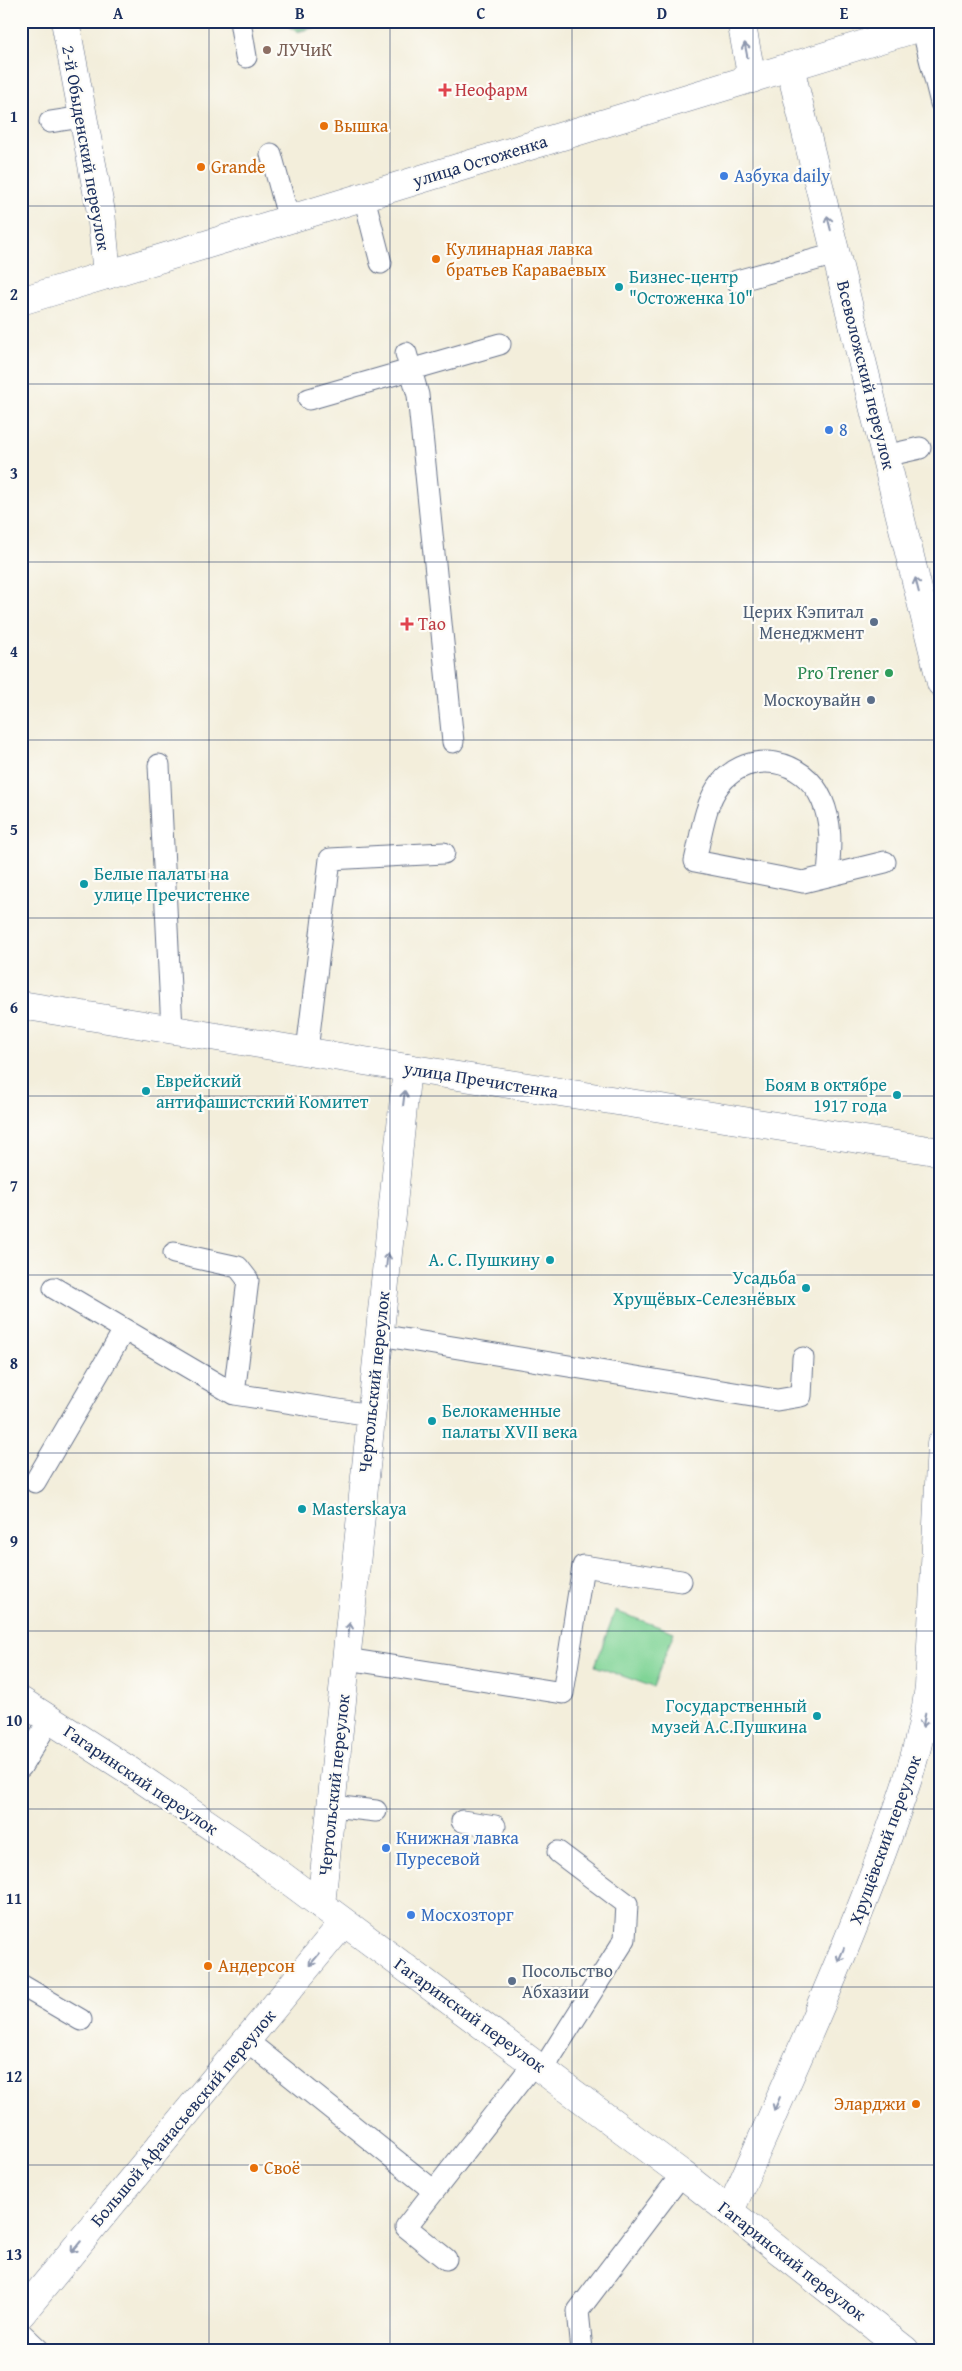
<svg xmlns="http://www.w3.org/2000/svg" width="962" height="2371" font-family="'Gentium Book Plus',serif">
	<rect width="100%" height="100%" fill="#fdfcf7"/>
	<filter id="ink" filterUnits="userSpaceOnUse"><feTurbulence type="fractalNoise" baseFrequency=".02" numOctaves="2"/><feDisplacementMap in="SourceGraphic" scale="10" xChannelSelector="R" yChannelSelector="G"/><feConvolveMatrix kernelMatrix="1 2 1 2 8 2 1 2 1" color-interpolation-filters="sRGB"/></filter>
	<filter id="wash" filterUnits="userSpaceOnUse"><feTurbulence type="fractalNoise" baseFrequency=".0096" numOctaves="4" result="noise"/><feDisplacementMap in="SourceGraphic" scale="20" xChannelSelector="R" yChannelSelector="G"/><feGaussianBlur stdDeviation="1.12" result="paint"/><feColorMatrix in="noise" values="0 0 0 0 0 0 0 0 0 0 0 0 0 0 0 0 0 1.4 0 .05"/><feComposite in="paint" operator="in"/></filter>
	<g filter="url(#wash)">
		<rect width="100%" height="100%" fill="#f3eedb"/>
		<!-- green -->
		<path fill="#80d496" stroke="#4e827a" d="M 615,1611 L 674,1632 L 653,1687 L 595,1666 Z"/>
		<!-- forest -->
		<path fill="#68b67f" stroke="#42726e" d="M 280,21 L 340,21 L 297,32 Z"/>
	</g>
	<g filter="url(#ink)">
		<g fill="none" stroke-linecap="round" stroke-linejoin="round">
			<!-- lane casing -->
			<g stroke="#67728a" stroke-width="23">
				<path id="lane" d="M 240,21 L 246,57
					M 922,27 L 941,103
					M 50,122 L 82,117
					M 271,154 L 289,220
					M 364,197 L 381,263
					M 737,281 L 836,254
					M 406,353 L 418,395 L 453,742
					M 309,399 L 500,344
					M 885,456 L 920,448
					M 924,614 L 941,610
					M 159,765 L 172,1029
					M 828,876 C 830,850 833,825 822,800 C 804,758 749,748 720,784 C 704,804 701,837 695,861 L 803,882 L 885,862
					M 307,1051 L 330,859 L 444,853
					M 174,1253 L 238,1267 L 248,1280 L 234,1394
					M 54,1288 L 234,1394 L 371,1415
					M 379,1335 L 777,1400 L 801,1396 L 803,1358
					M 35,1482 L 124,1330
					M 347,1659 L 563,1693 L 583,1566 L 681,1581
					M 21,1767 L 50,1719
					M 332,1806 L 376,1811
					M 462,1821 L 495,1826
					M 21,1985 L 81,2020
					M 247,2041 L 434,2191
					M 543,2069 L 625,1939 L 627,1904 L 558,1852
					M 446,2259 L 406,2227 L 535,2062
					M 21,2333 L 39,2350
					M 582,2350 L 578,2311 L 682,2174"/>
			</g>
			<!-- street casing -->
			<g stroke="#67728a" stroke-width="29">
				<path id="street" d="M 65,21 L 101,212 L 107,275
					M 741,21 L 752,79
					M 790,67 L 941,683
					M 21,1701 L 127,1769 L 265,1863 L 682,2174 L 905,2350
					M 321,1905 L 407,1068
					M 730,2211 C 780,2098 832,1985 876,1869 C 898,1809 921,1750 929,1687 L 941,1444
					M 21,2314 L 344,1922"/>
			</g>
			<!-- secondary casing -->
			<g stroke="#67728a" stroke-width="29">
				<path id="secondary" d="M 21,301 L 940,21
					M 21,1005 L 407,1068 L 941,1152"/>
			</g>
			<!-- lane -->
			<use href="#lane" stroke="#fff" stroke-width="21"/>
			<!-- street -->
			<use href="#street" stroke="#fff" stroke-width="28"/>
			<!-- secondary -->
			<use href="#secondary" stroke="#fff" stroke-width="28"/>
		</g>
		<!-- one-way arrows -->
		<defs><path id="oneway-shaft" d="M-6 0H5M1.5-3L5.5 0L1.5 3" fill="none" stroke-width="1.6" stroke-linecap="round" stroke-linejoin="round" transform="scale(1.25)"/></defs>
		<g stroke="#8d97ae">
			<use href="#oneway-shaft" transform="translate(746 50) rotate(-101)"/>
			<use href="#oneway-shaft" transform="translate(829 223) rotate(-104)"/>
			<use href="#oneway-shaft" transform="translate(917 585) rotate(-104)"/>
			<use href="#oneway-shaft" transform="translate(404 1098) rotate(-83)"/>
			<use href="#oneway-shaft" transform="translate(387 1260) rotate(-84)"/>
			<use href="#oneway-shaft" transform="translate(349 1630) rotate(-84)"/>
			<use href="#oneway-shaft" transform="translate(924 1720) rotate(100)"/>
			<use href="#oneway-shaft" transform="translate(841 1955) rotate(113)"/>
			<use href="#oneway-shaft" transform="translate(314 1960) rotate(130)"/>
			<use href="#oneway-shaft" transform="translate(777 2104) rotate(113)"/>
			<use href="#oneway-shaft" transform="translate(76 2247) rotate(130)"/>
		</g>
	</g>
	<!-- grid -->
	<path fill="none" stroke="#1b2f5e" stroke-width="1" stroke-opacity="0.55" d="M 209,21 L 209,2350M 390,21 L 390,2350M 572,21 L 572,2350M 753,21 L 753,2350M 21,206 L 941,206M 21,384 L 941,384M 21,562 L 941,562M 21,740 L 941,740M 21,918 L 941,918M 21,1096 L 941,1096M 21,1275 L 941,1275M 21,1453 L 941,1453M 21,1631 L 941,1631M 21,1809 L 941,1809M 21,1987 L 941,1987M 21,2165 L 941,2165"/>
	<!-- markers -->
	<circle fill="#8d6e63" stroke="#fdfcf7" stroke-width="2" cx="267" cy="50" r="5"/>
	<g fill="#e0444e" stroke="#fdfcf7" stroke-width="2">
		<path d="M442.5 82.5h5v5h5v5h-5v5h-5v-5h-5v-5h5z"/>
		<path d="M404.5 616.5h5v5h5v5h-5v5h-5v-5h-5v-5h5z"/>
	</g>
	<g fill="#e8710a" stroke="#fdfcf7" stroke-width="2">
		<circle cx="324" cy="126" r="5"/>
		<circle cx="201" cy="167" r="5"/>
		<circle cx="436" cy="259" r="5"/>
		<circle cx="208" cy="1966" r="5"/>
		<circle cx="916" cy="2104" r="5"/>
		<circle cx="254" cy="2168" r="5"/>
	</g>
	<g fill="#3f7fe0" stroke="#fdfcf7" stroke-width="2">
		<circle cx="724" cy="176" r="5"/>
		<circle cx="829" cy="430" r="5"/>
		<circle cx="386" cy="1848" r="5"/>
		<circle cx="411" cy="1915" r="5"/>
	</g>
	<g fill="#0f9aa8" stroke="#fdfcf7" stroke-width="2">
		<circle cx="619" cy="287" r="5"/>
		<circle cx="84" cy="884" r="5"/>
		<circle cx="146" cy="1091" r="5"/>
		<circle cx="897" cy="1095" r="5"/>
		<circle cx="550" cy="1260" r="5"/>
		<circle cx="806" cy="1288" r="5"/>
		<circle cx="432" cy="1421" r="5"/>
		<circle cx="302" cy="1509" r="5"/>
		<circle cx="817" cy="1716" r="5"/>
	</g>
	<g fill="#5c6f8a" stroke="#fdfcf7" stroke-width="2">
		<circle cx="874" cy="622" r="5"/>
		<circle cx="871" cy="700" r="5"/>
		<circle cx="512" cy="1981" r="5"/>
	</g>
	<circle fill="#2e9e5b" stroke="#fdfcf7" stroke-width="2" cx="889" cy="673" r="5"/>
	<g text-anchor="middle" stroke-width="4.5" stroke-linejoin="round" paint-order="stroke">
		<!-- education labels -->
		<g font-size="18" fill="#785e54" stroke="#fdfcf7" text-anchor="start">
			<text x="277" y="56">ЛУЧиК</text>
		</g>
		<!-- health labels -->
		<g font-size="18" fill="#be3a42" stroke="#fdfcf7" text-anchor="start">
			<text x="455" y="96">Неофарм</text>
			<text x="418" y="630">Тао</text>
		</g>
		<!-- food labels -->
		<g font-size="18" fill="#c56008" stroke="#fdfcf7" text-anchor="start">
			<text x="334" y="132">Вышка</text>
			<text x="211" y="173">Grande</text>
			<text x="446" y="255">Кулинарная лавка<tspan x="446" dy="21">братьев Караваевых</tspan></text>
			<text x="218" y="1972">Андерсон</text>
			<text x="906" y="2110" text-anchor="end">Эларджи</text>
			<text x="264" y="2174">Своё</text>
		</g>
		<!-- street labels -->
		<g font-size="18" fill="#1b2f5e" stroke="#fdfcf7">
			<text transform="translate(86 148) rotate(80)" y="6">2-й Обыденский переулок</text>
			<text transform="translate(480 161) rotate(-17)" y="6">улица Остоженка</text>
			<text transform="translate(866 375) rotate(76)" y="6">Всеволожский переулок</text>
			<text transform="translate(481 1080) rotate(9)" y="6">улица Пречистенка</text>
			<text transform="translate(374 1382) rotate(-84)" y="6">Чертольский переулок</text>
			<text transform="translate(141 1780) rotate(34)" y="6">Гагаринский переулок</text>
			<text transform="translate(334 1785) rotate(-84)" y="6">Чертольский переулок</text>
			<text transform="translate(885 1840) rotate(-70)" y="6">Хрущёвский переулок</text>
			<text transform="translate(470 2015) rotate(36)" y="6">Гагаринский переулок</text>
			<text transform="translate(183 2118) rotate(-50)" y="6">Большой Афанасьевский переулок</text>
			<text transform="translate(792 2261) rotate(38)" y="6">Гагаринский переулок</text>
		</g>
		<!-- shop labels -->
		<g font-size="18" fill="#366cbe" stroke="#fdfcf7" text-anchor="start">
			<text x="734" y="182">Азбука daily</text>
			<text x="839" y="436">8</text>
			<text x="396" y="1844">Книжная лавка<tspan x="396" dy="21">Пуресевой</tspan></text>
			<text x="421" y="1921">Мосхозторг</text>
		</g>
		<!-- culture labels -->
		<g font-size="18" fill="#0d838f" stroke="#fdfcf7" text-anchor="start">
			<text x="629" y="283">Бизнес-центр<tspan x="629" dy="21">"Остоженка 10"</tspan></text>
			<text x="94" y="880">Белые палаты на<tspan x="94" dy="21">улице Пречистенке</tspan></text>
			<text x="156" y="1087">Еврейский<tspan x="156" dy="21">антифашистский Комитет</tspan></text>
			<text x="887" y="1091" text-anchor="end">Боям в октябре<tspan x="887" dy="21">1917 года</tspan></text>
			<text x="540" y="1266" text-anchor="end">А. С. Пушкину</text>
			<text x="796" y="1284" text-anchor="end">Усадьба<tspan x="796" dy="21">Хрущёвых-Селезнёвых</tspan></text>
			<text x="442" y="1417">Белокаменные<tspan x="442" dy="21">палаты XVII века</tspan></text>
			<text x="312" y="1515">Masterskaya</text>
			<text x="807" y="1712" text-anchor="end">Государственный<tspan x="807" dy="21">музей А.С.Пушкина</tspan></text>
		</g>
		<!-- service labels -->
		<g font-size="18" fill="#4e5e75" stroke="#fdfcf7" text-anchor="end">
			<text x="864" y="618">Церих Кэпитал<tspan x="864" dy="21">Менеджмент</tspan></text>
			<text x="861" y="706">Москоувайн</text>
			<text x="522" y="1977" text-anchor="start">Посольство<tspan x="522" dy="21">Абхазии</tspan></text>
		</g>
		<!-- leisure labels -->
		<g font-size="18" fill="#27864d" stroke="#fdfcf7" text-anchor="end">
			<text x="879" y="679">Pro Trener</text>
		</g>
	</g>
	<!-- margin -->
	<rect width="962" height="2371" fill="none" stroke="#fdfcf7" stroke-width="55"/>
	<rect x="28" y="28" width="906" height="2316" fill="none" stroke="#1b2f5e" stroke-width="2"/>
	<g font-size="16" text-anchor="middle" font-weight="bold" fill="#1b2f5e">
		<text x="118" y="19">A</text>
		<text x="300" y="19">B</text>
		<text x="481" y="19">C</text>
		<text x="662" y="19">D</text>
		<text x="844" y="19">E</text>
		<text x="14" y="122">1</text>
		<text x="14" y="300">2</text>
		<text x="14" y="479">3</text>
		<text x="14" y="657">4</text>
		<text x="14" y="835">5</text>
		<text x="14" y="1013">6</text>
		<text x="14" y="1191">7</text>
		<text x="14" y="1369">8</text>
		<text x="14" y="1547">9</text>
		<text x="14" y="1726">10</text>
		<text x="14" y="1904">11</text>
		<text x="14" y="2082">12</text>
		<text x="14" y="2260">13</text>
	</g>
</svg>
